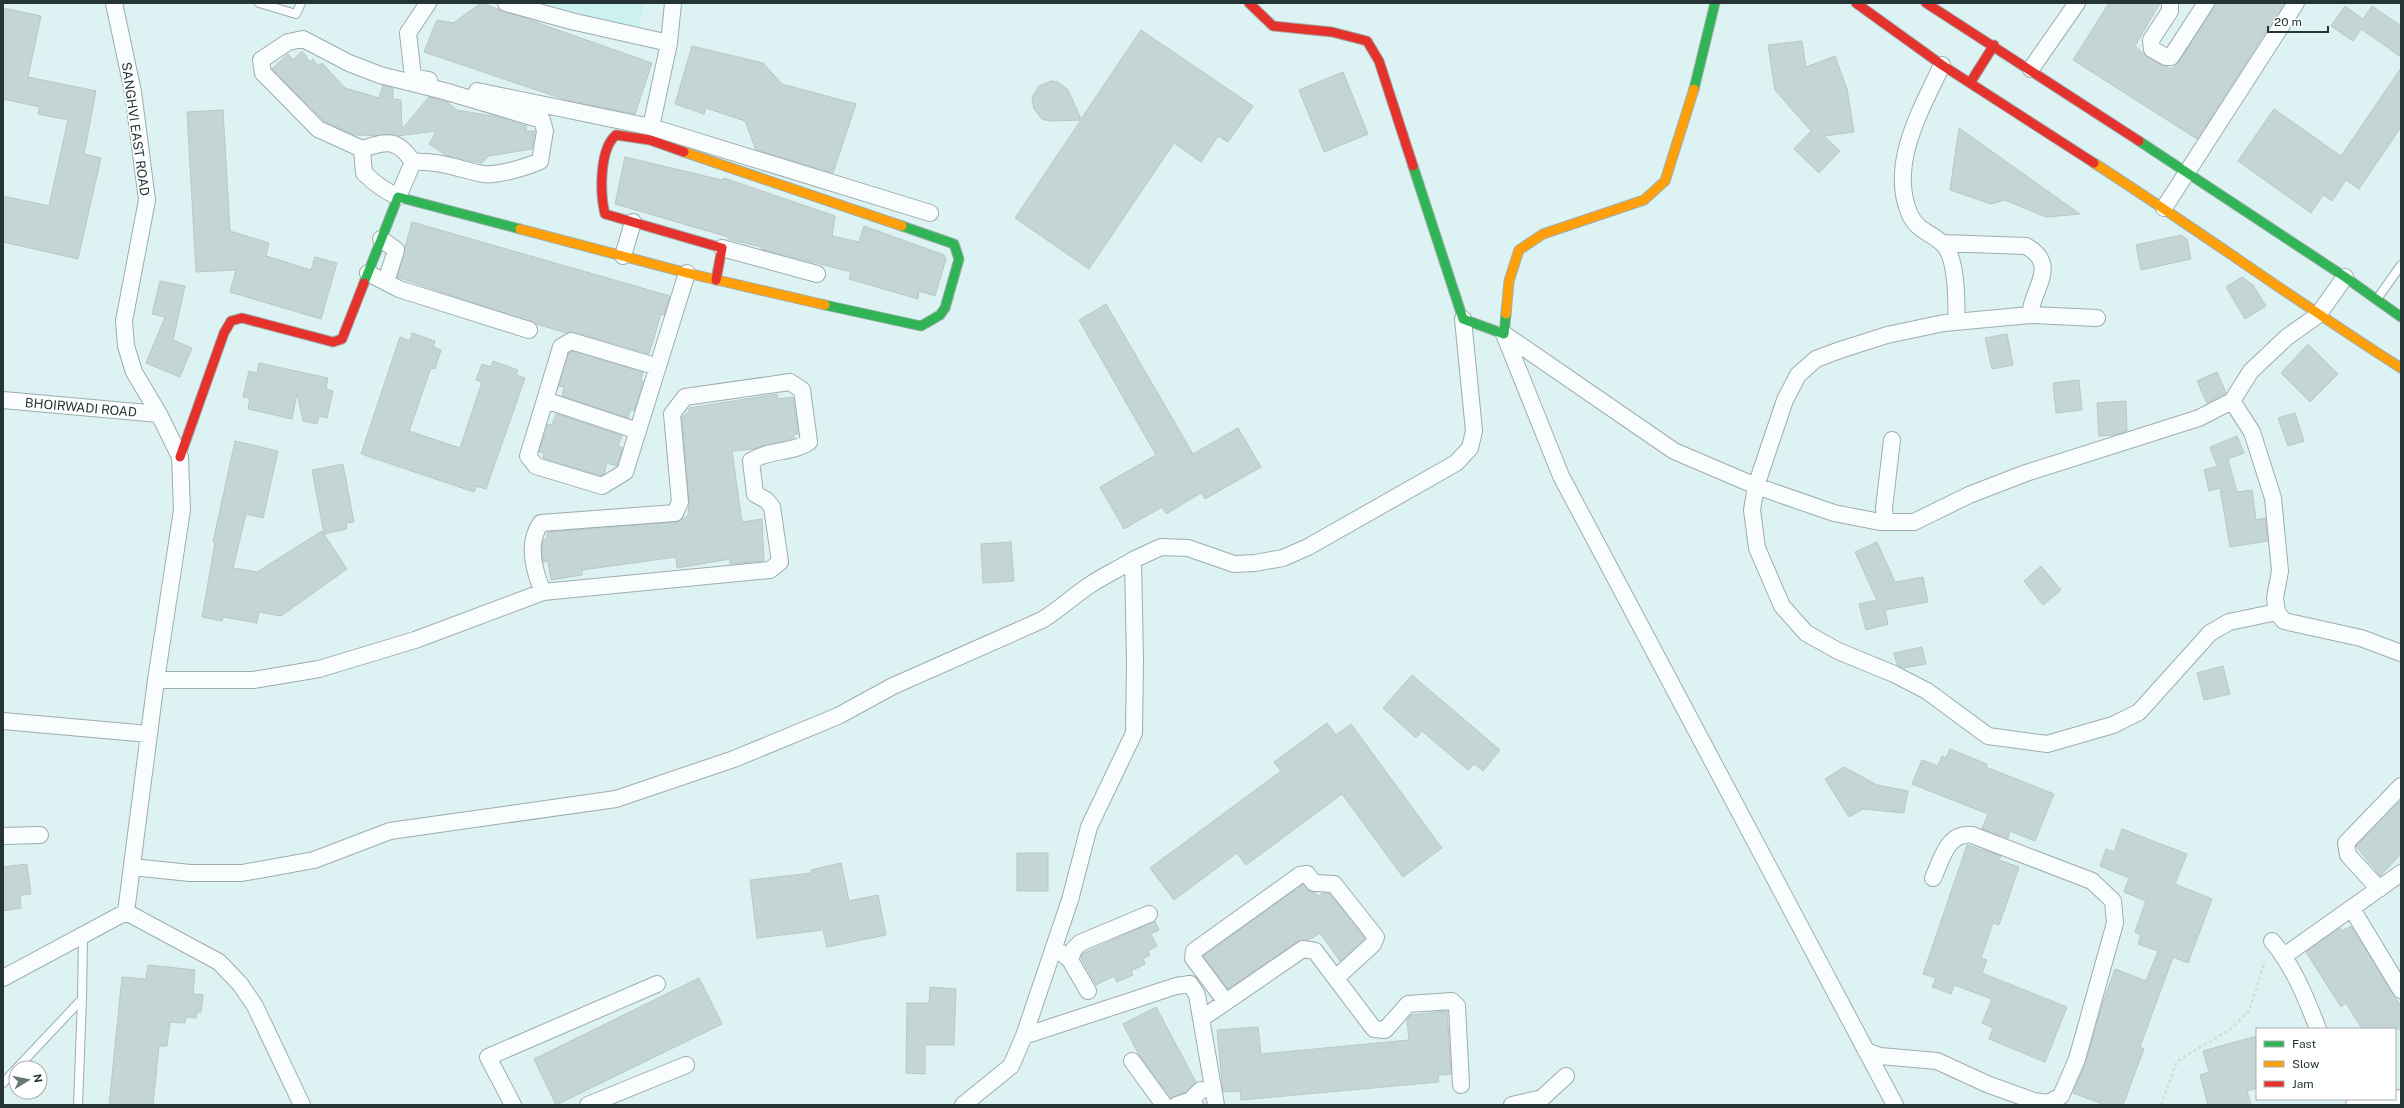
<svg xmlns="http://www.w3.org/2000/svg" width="2404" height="1108" font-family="'Public Sans',sans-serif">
	<rect width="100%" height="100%" fill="#ddf2f2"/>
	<!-- built -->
	<path fill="#cdf1f1" d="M 538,3 L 645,3 L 638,31 Z"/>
	<!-- building -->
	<path fill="#c5d5d5" stroke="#b7c8c8" d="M 481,3 L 652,63 L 635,114 L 566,100 L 424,52 L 437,20 L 453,23 Z
		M 2109,3 L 2160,3 L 2135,46 L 2147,57 L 2171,69 L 2179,62 L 2215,3 L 2284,3 L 2197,139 L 2073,60 Z
		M 2345,6 L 2363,19 L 2372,6 L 2401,26 L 2401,57 L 2361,29 L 2353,41 L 2331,26 Z
		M 3,8 L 41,16 L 28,77 L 96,91 L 84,154 L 101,158 L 78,259 L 3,242 L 3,196 L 49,206 L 68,120 L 38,114 L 40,107 L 3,99 Z
		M 1141,30 L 1253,106 L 1228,142 L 1218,136 L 1201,162 L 1174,143 L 1089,269 L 1015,218 L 1081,120 L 1049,121 L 1042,119 L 1034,109 L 1032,97 L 1039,86 L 1051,81 L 1058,82 L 1068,90 L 1081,119 Z
		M 1802,41 L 1806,67 L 1835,56 L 1847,89 L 1854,132 L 1824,136 L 1840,151 L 1819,173 L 1794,149 L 1811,131 L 1775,90 L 1768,45 Z
		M 692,46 L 763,63 L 782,84 L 856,104 L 833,173 L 756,150 L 745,121 L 706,108 L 704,114 L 675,104 Z
		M 302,51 L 310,62 L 313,59 L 318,66 L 322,63 L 345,88 L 379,98 L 383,85 L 393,88 L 393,99 L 401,100 L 402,129 L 429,97 L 447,102 L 457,110 L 498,117 L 527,126 L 526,131 L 535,131 L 532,149 L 489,156 L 482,163 L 447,156 L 429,144 L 436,131 L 397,136 L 354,135 L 324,121 L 272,69 L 288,54 L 293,60 Z
		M 2401,68 L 2401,127 L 2359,189 L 2346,180 L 2332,201 L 2323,195 L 2311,213 L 2238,161 L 2274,109 L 2341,156 Z
		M 1343,72 L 1368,134 L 1324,152 L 1299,90 Z
		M 223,110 L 230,231 L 269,243 L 266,256 L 311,270 L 315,257 L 337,263 L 321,319 L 230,292 L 236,270 L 196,272 L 187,112 Z
		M 1959,128 L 2080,214 L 2046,217 L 2005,200 L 1991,204 L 1950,190 Z
		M 625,157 L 722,180 L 724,178 L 835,216 L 832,236 L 859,242 L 864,226 L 944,255 L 946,259 L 935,296 L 919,291 L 918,299 L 849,279 L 851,272 L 761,249 L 762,247 L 731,240 L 725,236 L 615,204 Z
		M 412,222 L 670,296 L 664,315 L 661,314 L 649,354 L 574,332 L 567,333 L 536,324 L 397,277 Z
		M 2181,235 L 2187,239 L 2191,259 L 2141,270 L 2136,245 Z
		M 2242,277 L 2253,285 L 2266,306 L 2245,319 L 2226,287 Z
		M 160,281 L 185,286 L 173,340 L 192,348 L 180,377 L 146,363 L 165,317 L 152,314 Z
		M 1106,304 L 1193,454 L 1238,428 L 1261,467 L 1205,499 L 1201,493 L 1166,514 L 1162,507 L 1124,529 L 1100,487 L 1156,455 L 1079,320 Z
		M 412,333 L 435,341 L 433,347 L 441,350 L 435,369 L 431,368 L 409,431 L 460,448 L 482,382 L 476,380 L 482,364 L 491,367 L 493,361 L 518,370 L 516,375 L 525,378 L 486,489 L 476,486 L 474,492 L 361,454 L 400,337 L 410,341 Z
		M 2007,334 L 2013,365 L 1992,369 L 1985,338 Z
		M 2308,344 L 2338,374 L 2310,402 L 2281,373 Z
		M 572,351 L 643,372 L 641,380 L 643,381 L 634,411 L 630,410 L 628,418 L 562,396 L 564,387 L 559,386 L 569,353 Z
		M 259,363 L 328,378 L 326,389 L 333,391 L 327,418 L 319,416 L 317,424 L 303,421 L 297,393 L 292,419 L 248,409 L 250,398 L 243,397 L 249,371 L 257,373 Z
		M 2217,372 L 2226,393 L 2207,403 L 2197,381 Z
		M 2079,380 L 2082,410 L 2056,413 L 2053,383 Z
		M 777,394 L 778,399 L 793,397 L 798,434 L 794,434 L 794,438 L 792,439 L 753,449 L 732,451 L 742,522 L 762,519 L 764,561 L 730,564 L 730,559 L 677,568 L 676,557 L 582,570 L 582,575 L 551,580 L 548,561 L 543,562 L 542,556 L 543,541 L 547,538 L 547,532 L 676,522 L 688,516 L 689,501 L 682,417 L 689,412 L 689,408 Z
		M 2126,401 L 2127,431 L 2114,435 L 2099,436 L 2097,403 Z
		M 2295,413 L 2304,441 L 2288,446 L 2278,418 Z
		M 556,414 L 622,436 L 618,446 L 623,448 L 617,466 L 607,463 L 604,474 L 601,476 L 543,458 L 544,453 L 539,452 L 548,424 L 552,425 Z
		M 2237,436 L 2244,453 L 2228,459 L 2237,492 L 2252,490 L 2256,520 L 2265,518 L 2268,541 L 2230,547 L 2220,488 L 2209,491 L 2204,470 L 2217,466 L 2210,447 Z
		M 235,441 L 278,451 L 263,518 L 246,514 L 233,568 L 257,572 L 322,531 L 347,569 L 281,616 L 259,612 L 257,623 L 223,617 L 222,621 L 202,617 L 215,543 L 213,542 Z
		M 343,464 L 354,522 L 346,523 L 347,529 L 324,534 L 312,470 Z
		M 1011,542 L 1014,581 L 983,583 L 981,544 Z
		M 1877,542 L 1895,582 L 1923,577 L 1928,602 L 1885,610 L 1888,624 L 1866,630 L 1859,604 L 1877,600 L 1855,552 Z
		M 2041,566 L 2061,590 L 2043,605 L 2024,581 Z
		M 1922,647 L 1926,664 L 1904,668 L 1897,665 L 1894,653 Z
		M 2223,666 L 2230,694 L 2204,700 L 2197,673 Z
		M 1412,675 L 1500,750 L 1483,771 L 1474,764 L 1468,770 L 1422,731 L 1416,738 L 1383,708 Z
		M 1327,723 L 1336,735 L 1351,724 L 1442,848 L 1403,877 L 1342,794 L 1246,865 L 1237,853 L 1174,900 L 1150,868 L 1281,771 L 1274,762 Z
		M 1950,749 L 1987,764 L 1986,767 L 2054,794 L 2035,841 L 2010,831 L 2008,838 L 1982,829 L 1988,814 L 1912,784 L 1922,760 L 1938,766 L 1942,756 L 1946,758 Z
		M 1844,767 L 1877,785 L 1908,791 L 1904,813 L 1863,809 L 1849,817 L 1825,779 Z
		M 2401,800 L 2401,854 L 2380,876 L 2356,846 Z
		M 2122,829 L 2187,854 L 2175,884 L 2212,899 L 2188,963 L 2173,957 L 2140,1047 L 2144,1049 L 2123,1105 L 2105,1105 L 2073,1093 L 2086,1062 L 2102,1005 L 2115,969 L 2146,981 L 2158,951 L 2138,944 L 2141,935 L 2135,932 L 2146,901 L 2124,892 L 2129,878 L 2100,866 L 2106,849 L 2114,852 Z
		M 1967,845 L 2001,856 L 1999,860 L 2019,867 L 1999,925 L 1993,923 L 1981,958 L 1987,960 L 1982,973 L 2067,1007 L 2045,1062 L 1989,1039 L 1993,1028 L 1982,1023 L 1992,999 L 1954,985 L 1951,994 L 1932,987 L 1936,978 L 1923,974 Z
		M 1017,853 L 1048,853 L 1048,891 L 1017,891 Z
		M 841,863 L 849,901 L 878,895 L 886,935 L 827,947 L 823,930 L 757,938 L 750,880 L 812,873 L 811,870 Z
		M 27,864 L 31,894 L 20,895 L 21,908 L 3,911 L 3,867 Z
		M 1303,884 L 1319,896 L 1323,893 L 1329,893 L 1365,938 L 1340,961 L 1320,933 L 1309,940 L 1298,941 L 1228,989 L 1203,956 Z
		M 1155,921 L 1159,930 L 1151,934 L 1157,946 L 1148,951 L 1150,955 L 1143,959 L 1145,964 L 1131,971 L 1133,975 L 1117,982 L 1114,976 L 1096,985 L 1081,958 L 1082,954 Z
		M 2351,926 L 2401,1006 L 2401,1029 L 2362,1029 L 2346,1003 L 2341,1007 L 2306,952 L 2340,928 L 2342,931 Z
		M 148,965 L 195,970 L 193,994 L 203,995 L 201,1012 L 197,1012 L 196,1018 L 186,1017 L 185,1023 L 170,1022 L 167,1046 L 159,1046 L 153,1105 L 109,1105 L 122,977 L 146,979 Z
		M 699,978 L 722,1024 L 556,1105 L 534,1059 Z
		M 930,987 L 956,989 L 954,1045 L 925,1045 L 925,1074 L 906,1073 L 907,1003 L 929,1003 Z
		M 1156,1007 L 1196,1082 L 1186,1092 L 1171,1098 L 1139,1055 L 1123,1024 Z
		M 1447,1011 L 1451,1074 L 1438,1075 L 1439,1082 L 1241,1100 L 1240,1091 L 1223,1092 L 1217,1030 L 1258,1027 L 1261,1054 L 1409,1040 L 1407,1020 L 1411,1015 Z
		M 2257,1036 L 2257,1088 L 2247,1091 L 2251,1105 L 2208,1105 L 2200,1075 L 2209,1072 L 2203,1051 Z"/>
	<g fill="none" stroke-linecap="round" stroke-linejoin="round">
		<!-- lane casing -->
		<g stroke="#9dadad" stroke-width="10">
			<path id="lane" d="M 259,3 L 296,14 L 301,3
				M 2377,299 L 2401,265
				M 82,999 L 83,935
				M 17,1068 L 82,999 L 78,1105
				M 3,1083 L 16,1069"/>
		</g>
		<!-- street casing -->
		<g stroke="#9dadad" stroke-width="18">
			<path id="street" d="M 114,3 L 133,92 L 147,200 L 124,321 L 126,346 L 134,372 L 159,414 L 180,457 L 182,510 L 156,680 L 126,912
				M 428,3 L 408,33 L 413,77 L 429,80
				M 506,3 L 571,21 L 669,43
				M 2170,3 L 2170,11 L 2151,40 L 2152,49 L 2166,57 L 2171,57 L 2206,3
				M 303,39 L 349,63 L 380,75 L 444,91 L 542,120 L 545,131 L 540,161 C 527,167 497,176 483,174 C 459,169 437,160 413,162 L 398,197 C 385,191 374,183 364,173 L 362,149 L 318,129 L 263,73 L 261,60 L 288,42 Z
				M 1942,65 C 1921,110 1888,165 1910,215 C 1917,230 1931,233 1942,243 C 1957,255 1957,303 1956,321
				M 2031,69 L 2077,3
				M 477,91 L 651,127 L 669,43 L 673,3
				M 651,127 L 930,213
				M 362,149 C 387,141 397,138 413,162
				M 2164,208 L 2296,3
				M 381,239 L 396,250 L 386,282
				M 1943,243 L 2026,246 C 2060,265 2032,288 2030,315
				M 722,248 L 817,274
				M 623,256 L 633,222
				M 368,273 L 399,289 L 529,330
				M 2097,318 L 2030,315 L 1944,323 L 1887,335 L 1840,350 L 1816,359 L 1798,375 L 1785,400 L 1756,486 L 1752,510 L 1757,548 L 1782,606 L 1806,633 L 1838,651 L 1894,674 L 1927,691 L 1988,736 L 2047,744 L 2113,725 L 2139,712 L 2210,633 L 2229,622 L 2277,612
				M 1504,334 L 1674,451 L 1756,486 L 1834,513 L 1880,522 L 1914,522 L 1969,495 L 2026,473 L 2199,418 L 2232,401 L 2252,432 L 2273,498 L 2280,571 L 2275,598 L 2277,612 L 2284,621 L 2361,638 L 2401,653
				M 1504,334 L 1561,476 L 1895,1105
				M 658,367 L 571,341 L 561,347 L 528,456 L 536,466 L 602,486 L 625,472 C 646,406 666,339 687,273
				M 3,400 L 159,414
				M 545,400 L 638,431
				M 2232,401 L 2251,371 L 2287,337 L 2318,315 L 2345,277
				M 1885,522 L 1884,508 L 1892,440
				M 156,680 L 253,680 L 319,669 L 415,640 L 543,592 L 770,570 L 780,562 L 772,507 L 766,500 L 755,494 L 751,461 C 769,449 791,454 809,442 L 802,390 L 790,382 L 685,397 L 672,414 L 680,502 L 675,513 L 541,523 C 526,543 534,571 543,592
				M 3,721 L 149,734
				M 3,836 L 40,835
				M 132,867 L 190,873 L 242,873 L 314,860 L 390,831 L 616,799 L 734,759 L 838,716 L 893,686 L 1042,620 C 1059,610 1073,596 1090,585 C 1103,576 1119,569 1133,560
				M 2379,889 L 2348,855 L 2346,843 L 2401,786
				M 2352,909 L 2401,990
				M 126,912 L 219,962 L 240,984 L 255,1006 L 302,1105
				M 2272,941 C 2294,967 2306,998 2318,1029
				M 1062,953 L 1070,960 L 1088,991
				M 2284,956 L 2401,873
				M 1070,960 L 1074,949 L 1080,943 L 1149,914
				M 3,978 L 126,912
				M 1226,1002 L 1193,958 L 1194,951 L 1300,875 L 1307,874 L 1314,883 L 1334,884 L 1376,937 L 1373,944 L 1336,978
				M 1201,1019 L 1303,949 L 1315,951 L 1374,1029 L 1385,1030 L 1408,1004 L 1452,1001 L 1457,1006 L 1461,1085
				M 1024,1036 L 1176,986 L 1190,984 L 1197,995 L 1216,1105
				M 1866,1051 L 1880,1056 L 1937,1061 L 1987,1084 L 2034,1101 L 2048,1103 L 2061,1096 L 2077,1059 L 2115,923 L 2113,901 L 2092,881 L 1972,835 C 1947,832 1942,859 1933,878
				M 1132,1061 L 1164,1105
				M 1191,1100 L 1201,1090
				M 513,1105 L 488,1057 L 657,984
				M 588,1105 L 686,1065
				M 963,1105 L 1011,1066 L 1024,1036 L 1054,947 L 1070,900 L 1089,827 L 1134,733 L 1135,661 L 1133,560 L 1161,547 L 1188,548 L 1234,564 L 1255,563 L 1283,558 L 1308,547 L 1456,463 L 1470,448 L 1474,431 L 1463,319
				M 1177,1105 L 1191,1100 L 1195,1105
				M 1512,1105 L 1542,1098 L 1566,1076
				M 2354,1105 L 2401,1098"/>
		</g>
		<!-- fast casing -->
		<g stroke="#9dadad" stroke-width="11">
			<path id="fast" d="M 1694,89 L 1715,3
				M 2139,141 L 2345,277 L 2401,317
				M 1413,166 L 1463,319 L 1504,334 L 1506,314
				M 364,283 L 398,197 L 520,229
				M 825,305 L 921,326 L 940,315 L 945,308 L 959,259 L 954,244 L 902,226"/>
		</g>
		<!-- slow casing -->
		<g stroke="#9dadad" stroke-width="11">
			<path id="slow" d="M 684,152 L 902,226
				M 2094,163 C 2197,229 2297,302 2401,368
				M 520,229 L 687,273 L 825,305
				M 1506,314 L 1509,281 L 1519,250 L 1543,234 L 1644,200 L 1665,181 L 1694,89"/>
		</g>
		<!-- jam casing -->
		<g stroke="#9dadad" stroke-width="11">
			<path id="jam" d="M 1249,3 L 1273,26 L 1332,32 L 1367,41 L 1379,61 L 1413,166
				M 1856,3 L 1942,65 L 2094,163
				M 1926,3 L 2139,141
				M 1970,83 L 1994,45
				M 684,152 L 650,140 L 616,135 C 599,149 600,194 605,214 L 722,248 L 716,280
				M 180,457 L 224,333 L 231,321 L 242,318 L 333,342 L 342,339 L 364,283"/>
		</g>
		<!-- path -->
		<path stroke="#d5dbdb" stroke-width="2.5" stroke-dasharray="3 3" stroke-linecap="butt" d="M 2161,1105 L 2177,1061 L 2229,1030 L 2249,1011 L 2265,961"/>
		<!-- lane -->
		<use href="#lane" stroke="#fafdfd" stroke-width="8"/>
		<!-- street -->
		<use href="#street" stroke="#fafdfd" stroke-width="16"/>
		<!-- fast -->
		<use href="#fast" stroke="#30b455" stroke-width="9"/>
		<!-- slow -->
		<use href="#slow" stroke="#ff9f0a" stroke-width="9"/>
		<!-- jam -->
		<use href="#jam" stroke="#e5322d" stroke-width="9"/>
	</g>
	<g text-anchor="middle" stroke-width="3.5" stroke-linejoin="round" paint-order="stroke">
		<!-- street labels -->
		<g font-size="13" fill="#253434" stroke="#fff">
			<text transform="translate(136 129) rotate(82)" y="5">SANGHVI EAST ROAD</text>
			<text transform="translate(81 407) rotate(5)" y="5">BHOIRWADI ROAD</text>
		</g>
	</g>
	<!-- border -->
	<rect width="2404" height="1108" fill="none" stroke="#253434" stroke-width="8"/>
	<!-- legend -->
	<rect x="2256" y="1028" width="140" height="72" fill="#ffffff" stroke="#a8aeae"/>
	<rect x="2264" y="1041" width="20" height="6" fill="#30b455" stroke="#a8aeae"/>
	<text x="2292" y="1048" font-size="12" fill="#253434">Fast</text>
	<rect x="2264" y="1061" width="20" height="6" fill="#ff9f0a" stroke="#a8aeae"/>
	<text x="2292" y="1068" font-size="12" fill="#253434">Slow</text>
	<rect x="2264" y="1081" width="20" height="6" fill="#e5322d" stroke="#a8aeae"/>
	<text x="2292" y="1088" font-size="12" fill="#253434">Jam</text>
	<!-- north arrow -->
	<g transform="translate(28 1080) rotate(80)"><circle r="19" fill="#ffffff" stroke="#a8aeae"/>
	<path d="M0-3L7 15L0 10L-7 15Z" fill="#657676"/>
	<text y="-6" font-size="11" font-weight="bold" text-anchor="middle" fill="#253434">N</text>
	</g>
	<!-- scale -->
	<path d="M2268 26v6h60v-6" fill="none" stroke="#253434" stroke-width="2"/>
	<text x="2274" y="26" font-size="12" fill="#253434" stroke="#ffffff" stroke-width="3" paint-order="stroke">20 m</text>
</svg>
